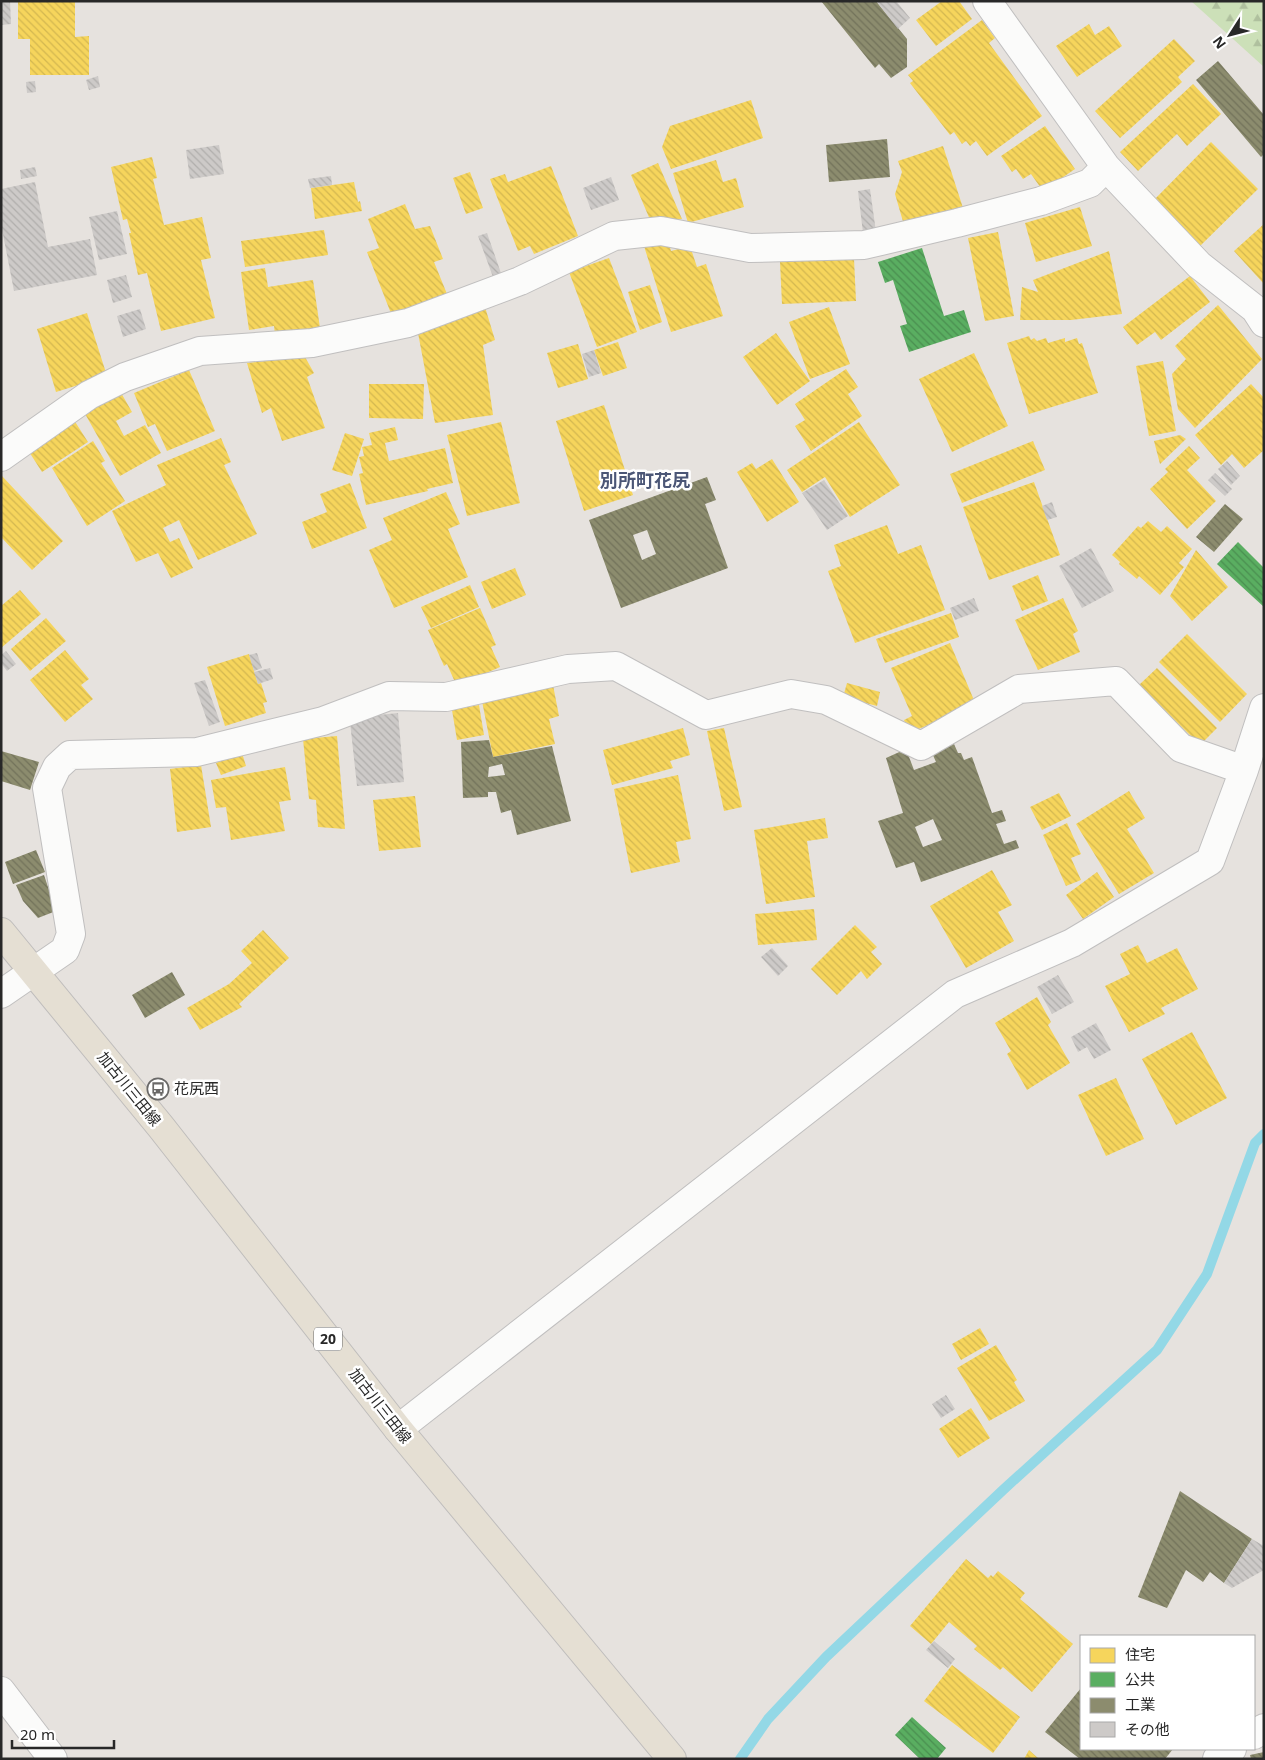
<svg xmlns="http://www.w3.org/2000/svg" width="1265" height="1760" font-family="'Noto Sans','Noto Sans JP',sans-serif">
	<defs>
		<pattern id="forest-firs" width="22" height="20" patternUnits="userSpaceOnUse" patternTransform="scale(1.25)"><rect width="22" height="20" fill="#cce0b8"/><path d="M5 1l3.5 6h-7zM16 11l3.5 6h-7z" fill="#afc09e"/></pattern>
		<pattern id="homes-back-hatch" width="6" height="6" patternUnits="userSpaceOnUse" patternTransform="scale(1.25)"><rect width="6" height="6" fill="#f6d55c"/><path d="M-1 5l2 2M0 0l6 6M5-1l2 2" fill="none" stroke="#d3b750"/></pattern>
		<pattern id="public-back-hatch" width="6" height="6" patternUnits="userSpaceOnUse" patternTransform="scale(1.25)"><rect width="6" height="6" fill="#5aae61"/><path d="M-1 5l2 2M0 0l6 6M5-1l2 2" fill="none" stroke="#4a8e50"/></pattern>
		<pattern id="industry-back-hatch" width="6" height="6" patternUnits="userSpaceOnUse" patternTransform="scale(1.25)"><rect width="6" height="6" fill="#8c8c6e"/><path d="M-1 5l2 2M0 0l6 6M5-1l2 2" fill="none" stroke="#72725a"/></pattern>
		<pattern id="building-back-hatch" width="6" height="6" patternUnits="userSpaceOnUse" patternTransform="scale(1.25)"><rect width="6" height="6" fill="#cdcac8"/><path d="M-1 5l2 2M0 0l6 6M5-1l2 2" fill="none" stroke="#b0aeac"/></pattern>
	</defs>
	<rect width="100%" height="100%" fill="#e6e2de"/>
	<!-- forest -->
	<path fill="url(#forest-firs)" d="M 1191,1 L 1264,1 L 1264,67 Z"/>
	<!-- homes -->
	<path fill="url(#homes-back-hatch)" d="M 18,1 L 75,1 L 75,37 L 89,36 L 89,75 L 30,75 L 30,39 L 18,39 Z
		M 942,1 L 959,1 L 972,19 L 936,46 L 916,20 Z
		M 982,20 L 995,38 L 989,43 L 1042,116 L 987,156 L 976,141 L 970,146 L 966,141 L 962,144 L 954,132 L 950,135 L 910,83 L 913,81 L 908,75 Z
		M 1089,24 L 1095,35 L 1109,26 L 1122,46 L 1077,77 L 1056,46 Z
		M 1174,39 L 1195,61 L 1178,77 L 1182,82 L 1120,138 L 1095,111 Z
		M 1193,84 L 1221,114 L 1187,146 L 1177,134 L 1138,171 L 1120,152 Z
		M 751,100 L 763,138 L 671,169 L 662,147 L 670,126 Z
		M 1045,126 L 1075,169 L 1043,191 L 1031,174 L 1023,179 L 1016,169 L 1012,172 L 1001,156 Z
		M 1211,142 L 1258,189 L 1199,247 L 1153,201 Z
		M 943,146 L 963,208 L 904,225 L 895,194 L 902,172 L 898,161 Z
		M 152,157 L 157,178 L 153,179 L 164,225 L 202,217 L 211,258 L 201,260 L 215,318 L 161,331 L 147,273 L 138,275 L 129,233 L 131,233 L 127,219 L 123,220 L 111,167 Z
		M 716,160 L 723,182 L 736,178 L 744,207 L 688,223 L 673,173 Z
		M 658,163 L 682,219 L 651,222 L 631,175 Z
		M 551,166 L 578,236 L 534,254 L 530,246 L 518,251 L 490,179 L 505,174 L 508,182 Z
		M 470,172 L 483,208 L 466,214 L 453,178 Z
		M 354,182 L 358,202 L 360,201 L 362,211 L 315,219 L 311,188 Z
		M 405,204 L 415,229 L 430,226 L 443,259 L 434,262 L 447,294 L 392,316 L 367,252 L 379,248 L 368,219 Z
		M 1080,207 L 1092,246 L 1036,262 L 1025,223 Z
		M 1264,224 L 1264,284 L 1234,251 Z
		M 324,230 L 328,255 L 245,267 L 241,241 Z
		M 998,232 L 1014,316 L 985,321 L 968,238 Z
		M 659,241 L 661,246 L 669,244 L 671,251 L 690,246 L 697,267 L 706,264 L 723,316 L 671,332 L 644,246 Z
		M 1109,251 L 1122,314 L 1071,320 L 1020,320 L 1022,287 L 1038,292 L 1033,280 Z
		M 609,258 L 637,332 L 597,347 L 569,272 Z
		M 854,259 L 856,301 L 782,304 L 780,262 Z
		M 265,268 L 268,287 L 313,280 L 320,328 L 275,335 L 274,326 L 249,330 L 241,272 Z
		M 1190,276 L 1210,302 L 1161,340 L 1155,332 L 1137,345 L 1123,327 Z
		M 650,285 L 662,322 L 640,330 L 628,292 Z
		M 1218,305 L 1262,359 L 1195,428 L 1178,409 L 1172,374 L 1186,359 L 1175,346 Z
		M 485,307 L 495,340 L 483,345 L 493,415 L 435,423 L 418,333 Z
		M 829,307 L 850,364 L 810,379 L 789,322 Z
		M 87,313 L 107,376 L 56,392 L 37,329 Z
		M 776,333 L 810,381 L 777,405 L 743,357 Z
		M 1029,336 L 1031,340 L 1034,338 L 1037,341 L 1046,338 L 1048,343 L 1065,338 L 1065,342 L 1077,338 L 1079,344 L 1082,343 L 1098,393 L 1029,414 L 1007,343 Z
		M 618,342 L 627,368 L 603,376 L 594,350 Z
		M 578,344 L 588,379 L 558,388 L 547,353 Z
		M 974,353 L 1008,426 L 952,452 L 919,379 Z
		M 305,357 L 314,373 L 307,377 L 325,428 L 282,441 L 271,408 L 262,413 L 247,363 Z
		M 1163,361 L 1176,431 L 1149,436 L 1136,366 Z
		M 846,369 L 858,387 L 848,394 L 862,416 L 811,451 L 795,426 L 805,420 L 795,404 Z
		M 189,370 L 215,431 L 167,451 L 155,424 L 148,427 L 134,393 Z
		M 369,384 L 424,384 L 423,419 L 369,418 Z
		M 1251,384 L 1264,398 L 1264,450 L 1244,468 L 1232,454 L 1221,465 L 1195,435 Z
		M 120,391 L 132,412 L 116,421 L 124,436 L 145,425 L 161,453 L 120,476 L 84,412 Z
		M 604,405 L 633,495 L 584,511 L 556,421 Z
		M 72,417 L 88,442 L 42,472 L 26,447 Z
		M 501,422 L 520,503 L 467,516 L 447,435 Z
		M 859,422 L 900,485 L 850,517 L 825,477 L 802,492 L 787,470 Z
		M 395,427 L 398,440 L 385,443 L 389,461 L 445,448 L 453,483 L 427,489 L 428,491 L 366,505 L 359,474 L 363,473 L 359,457 L 364,456 L 362,447 L 372,445 L 369,433 Z
		M 345,433 L 364,439 L 352,476 L 332,470 Z
		M 1180,435 L 1186,439 L 1160,464 L 1154,441 Z
		M 221,438 L 231,462 L 224,465 L 257,534 L 198,560 L 179,520 L 163,528 L 170,542 L 179,538 L 193,568 L 171,578 L 158,553 L 136,562 L 112,511 L 166,485 L 157,465 Z
		M 93,441 L 105,461 L 101,463 L 125,501 L 87,526 L 52,468 Z
		M 1033,441 L 1045,470 L 962,503 L 950,474 Z
		M 1189,446 L 1200,458 L 1187,470 L 1216,501 L 1187,529 L 1150,489 L 1168,472 L 1165,469 Z
		M 772,459 L 799,502 L 767,522 L 737,472 L 752,463 L 756,469 Z
		M 1,475 L 63,541 L 32,570 L 1,537 Z
		M 1034,482 L 1060,555 L 989,580 L 963,507 Z
		M 350,483 L 367,528 L 312,549 L 302,522 L 327,512 L 320,494 Z
		M 446,492 L 460,524 L 448,529 L 468,577 L 394,608 L 369,550 L 392,540 L 383,518 Z
		M 1148,521 L 1161,532 L 1167,526 L 1192,549 L 1179,563 L 1184,567 L 1160,595 L 1139,576 L 1137,579 L 1119,564 L 1120,562 L 1112,555 L 1138,526 L 1141,528 Z
		M 887,525 L 898,554 L 921,545 L 945,610 L 855,643 L 828,571 L 841,566 L 834,545 Z
		M 1196,550 L 1228,587 L 1192,621 L 1170,596 Z
		M 515,568 L 526,595 L 492,609 L 481,582 Z
		M 1038,575 L 1048,601 L 1022,611 L 1012,586 Z
		M 470,585 L 479,607 L 431,628 L 421,607 Z
		M 20,590 L 41,614 L 1,648 L 1,606 Z
		M 1063,598 L 1078,631 L 1073,634 L 1080,652 L 1038,670 L 1015,620 Z
		M 480,608 L 496,645 L 491,647 L 500,667 L 475,678 L 458,689 L 447,664 L 444,666 L 428,630 Z
		M 951,613 L 959,637 L 885,663 L 876,639 Z
		M 46,618 L 66,641 L 30,671 L 11,649 Z
		M 1187,634 L 1247,694 L 1220,722 L 1159,662 Z
		M 950,643 L 976,705 L 909,733 L 904,720 L 912,716 L 891,668 Z
		M 65,650 L 89,679 L 81,685 L 93,699 L 65,722 L 30,680 Z
		M 249,654 L 258,684 L 261,683 L 267,702 L 263,703 L 266,713 L 225,726 L 207,667 Z
		M 1157,668 L 1217,728 L 1204,741 L 1194,739 L 1139,685 Z
		M 847,683 L 880,692 L 877,706 L 843,697 Z
		M 553,685 L 559,716 L 549,719 L 555,744 L 493,757 L 482,701 Z
		M 479,705 L 484,735 L 457,740 L 452,710 Z
		M 683,728 L 690,755 L 670,761 L 673,768 L 612,785 L 603,750 Z
		M 724,728 L 742,807 L 724,811 L 707,731 Z
		M 337,736 L 345,829 L 318,827 L 316,800 L 309,799 L 303,739 Z
		M 242,753 L 246,766 L 221,775 L 216,763 Z
		M 201,765 L 211,827 L 177,832 L 170,769 Z
		M 285,767 L 291,800 L 279,802 L 285,831 L 231,840 L 226,807 L 216,808 L 211,780 Z
		M 678,775 L 691,839 L 676,842 L 680,862 L 631,873 L 614,789 Z
		M 1129,791 L 1145,818 L 1127,829 L 1154,873 L 1119,894 L 1076,824 Z
		M 1059,793 L 1071,816 L 1042,830 L 1030,807 Z
		M 415,796 L 421,847 L 379,851 L 373,800 Z
		M 825,818 L 828,838 L 807,841 L 815,897 L 766,904 L 754,830 Z
		M 1067,823 L 1081,854 L 1071,858 L 1081,880 L 1066,886 L 1043,835 Z
		M 992,870 L 1012,905 L 998,912 L 1014,941 L 966,968 L 930,906 Z
		M 1097,872 L 1114,897 L 1083,919 L 1066,895 Z
		M 814,909 L 817,940 L 758,945 L 755,914 Z
		M 855,925 L 877,947 L 871,952 L 882,964 L 867,979 L 861,971 L 837,995 L 811,969 Z
		M 263,930 L 289,958 L 239,1004 L 242,1007 L 200,1030 L 187,1008 L 229,984 L 252,963 L 241,951 Z
		M 1138,945 L 1147,963 L 1177,948 L 1198,989 L 1161,1008 L 1165,1014 L 1129,1032 L 1105,986 L 1130,974 L 1120,954 Z
		M 1037,997 L 1051,1022 L 1048,1025 L 1070,1063 L 1027,1090 L 1007,1054 L 1011,1051 L 995,1023 Z
		M 1192,1032 L 1227,1098 L 1176,1125 L 1142,1059 Z
		M 1116,1078 L 1144,1139 L 1106,1156 L 1078,1095 Z
		M 980,1328 L 989,1344 L 961,1360 L 952,1344 Z
		M 996,1345 L 1017,1380 L 1014,1382 L 1025,1401 L 989,1421 L 957,1368 Z
		M 971,1408 L 990,1438 L 958,1458 L 939,1429 Z
		M 966,1559 L 988,1578 L 991,1575 L 993,1577 L 998,1571 L 1025,1593 L 1020,1599 L 1073,1644 L 1032,1692 L 1003,1667 L 1000,1670 L 974,1649 L 977,1646 L 949,1622 L 931,1644 L 910,1626 Z
		M 952,1665 L 1020,1717 L 993,1753 L 924,1701 Z
		M 1029,1750 L 1039,1759 L 1024,1759 Z"/>
	<!-- public -->
	<path fill="url(#public-back-hatch)" d="M 922,248 L 944,316 L 964,310 L 971,332 L 909,352 L 900,326 L 907,324 L 893,280 L 885,283 L 878,262 Z
		M 1238,542 L 1264,568 L 1264,607 L 1217,564 Z
		M 912,1717 L 946,1748 L 937,1759 L 920,1759 L 895,1735 Z"/>
	<!-- industry -->
	<path fill="url(#industry-back-hatch)" fill-rule="evenodd" d="M 821,1 L 876,1 L 907,39 L 907,67 L 891,78 L 879,64 L 875,68 Z
		M 1218,61 L 1264,115 L 1264,154 L 1261,157 L 1196,80 Z
		M 887,139 L 890,177 L 829,182 L 826,145 Z
		M 707,477 L 716,500 L 705,504 L 728,568 L 621,608 L 589,520 ZM 647,530 L 656,554 L 642,560 L 633,535 Z
		M 1225,504 L 1243,519 L 1214,552 L 1196,537 Z
		M 489,740 L 493,757 L 552,746 L 571,821 L 517,835 L 511,810 L 501,813 L 496,792 L 488,792 L 488,797 L 463,798 L 461,742 ZM 502,764 L 505,775 L 488,777 L 489,767 Z
		M 954,744 L 958,753 L 961,753 L 964,760 L 972,757 L 992,813 L 1002,810 L 1006,821 L 996,824 L 1004,844 L 1016,840 L 1019,848 L 921,882 L 914,862 L 896,868 L 878,821 L 903,813 L 886,758 L 906,749 L 914,770 L 936,762 L 932,753 ZM 933,819 L 942,840 L 923,847 L 915,827 Z
		M 1,751 L 39,762 L 30,790 L 1,781 Z
		M 36,850 L 45,872 L 13,884 L 5,862 Z
		M 44,875 L 56,911 L 38,918 L 23,901 L 16,885 Z
		M 172,972 L 185,995 L 145,1018 L 132,995 Z
		M 1180,1491 L 1252,1539 L 1224,1583 L 1210,1572 L 1203,1582 L 1186,1570 L 1167,1608 L 1138,1597 Z
		M 1081,1688 L 1081,1749 L 1173,1749 L 1165,1759 L 1080,1759 L 1045,1732 Z
		M 1264,1752 L 1264,1759 L 1251,1759 L 1250,1755 Z"/>
	<g fill="none" stroke-linecap="round" stroke-linejoin="round">
		<!-- stream -->
		<path stroke="#93d8e6" stroke-width="10" d="M 740,1759 L 768,1719 L 826,1657 L 1003,1490 L 1157,1350 L 1207,1274 L 1255,1143 L 1264,1134"/>
	</g>
	<!-- building -->
	<path fill="url(#building-back-hatch)" d="M 1,1 L 10,1 L 11,24 L 1,25 Z
		M 876,1 L 896,1 L 910,18 L 898,29 Z
		M 98,76 L 100,87 L 89,90 L 86,80 Z
		M 35,81 L 36,92 L 27,93 L 26,82 Z
		M 219,145 L 224,174 L 190,179 L 186,150 Z
		M 35,167 L 37,176 L 21,179 L 20,170 Z
		M 331,176 L 332,185 L 310,188 L 308,179 Z
		M 611,177 L 619,200 L 591,210 L 583,188 Z
		M 35,182 L 48,247 L 90,239 L 97,275 L 14,291 L 1,224 L 1,189 Z
		M 870,189 L 876,232 L 863,233 L 858,191 Z
		M 117,211 L 127,254 L 99,260 L 89,217 Z
		M 487,233 L 502,276 L 493,277 L 478,236 Z
		M 126,275 L 132,297 L 113,303 L 107,280 Z
		M 140,309 L 146,329 L 123,337 L 117,316 Z
		M 594,350 L 601,373 L 589,377 L 582,354 Z
		M 1227,461 L 1240,476 L 1231,485 L 1218,469 Z
		M 1215,473 L 1232,489 L 1225,496 L 1208,480 Z
		M 824,480 L 848,516 L 827,530 L 802,493 Z
		M 1052,502 L 1057,517 L 1047,520 L 1042,506 Z
		M 1091,548 L 1114,591 L 1082,608 L 1059,566 Z
		M 974,598 L 979,611 L 955,620 L 950,608 Z
		M 6,651 L 16,664 L 7,671 L 1,663 L 1,655 Z
		M 257,653 L 262,668 L 254,671 L 249,655 Z
		M 270,668 L 273,679 L 258,684 L 254,672 Z
		M 205,680 L 220,722 L 209,726 L 194,683 Z
		M 398,713 L 404,782 L 357,786 L 350,722 L 361,722 L 360,717 Z
		M 772,948 L 788,966 L 778,976 L 761,957 Z
		M 1058,975 L 1074,1002 L 1052,1014 L 1037,987 Z
		M 1096,1023 L 1111,1050 L 1094,1059 L 1087,1047 L 1078,1052 L 1071,1037 Z
		M 946,1395 L 955,1409 L 941,1418 L 932,1404 Z
		M 1252,1539 L 1264,1546 L 1264,1570 L 1232,1588 L 1224,1583 Z
		M 934,1641 L 955,1659 L 948,1668 L 926,1650 Z"/>
	<g fill="none" stroke-linecap="round" stroke-linejoin="round">
		<!-- minor casing -->
		<g stroke="#c0bfbf" stroke-width="30">
			<path id="minor" d="M 987,1 L 1106,167 L 1199,265 L 1255,309 L 1264,323
				M 1,457 L 89,395 L 125,377 L 200,351 L 312,343 L 408,323 L 520,281 L 614,236 L 661,231 L 750,248 L 864,245 L 957,223 L 1041,201 L 1090,183 L 1106,167
				M 1,994 L 65,950 L 71,934 L 47,788 L 57,767 L 70,755 L 197,752 L 323,721 L 389,696 L 446,697 L 568,669 L 616,666 L 706,715 L 791,694 L 826,700 L 921,746 L 1019,689 L 1116,681 L 1181,748 L 1244,770 L 1264,708
				M 398,1429 L 955,994 L 1072,943 L 1210,861 L 1244,770
				M 1,1691 L 53,1759
				M 1254,1735 L 1264,1728
				M 1217,1759 L 1232,1749"/>
		</g>
		<!-- primary casing -->
		<g stroke="#bfbdbc" stroke-width="30">
			<path id="primary" d="M 1,932 L 161,1127 L 398,1429 L 672,1759"/>
		</g>
		<!-- minor -->
		<use href="#minor" stroke="#fbfbfa" stroke-width="28"/>
		<!-- primary -->
		<use href="#primary" stroke="#e5dfd3" stroke-width="28"/>
	</g>
	<!-- icons -->
	<defs>
		<g id="bus-ring" transform="scale(1.125)"><circle r="9.5" fill="#fff" stroke="#6a6968" stroke-width="1.5"/><path d="M-5-6H5V4H4V6H2V4H-2V6H-4V4H-5ZM-3.5-4V0h7V-4ZM-3.5 1.2v1.5H-2V1.2ZM2 1.2v1.5H3.5V1.2Z" fill="#6a6968"/></g>
	</defs>
	<g fill-rule="evenodd">
		<use href="#bus-ring" x="158" y="1089"/>
	</g>
	<g text-anchor="middle" stroke-width="5" stroke-linejoin="round" paint-order="stroke">
		<!-- shield labels -->
		<rect fill="#fff" stroke="#686868" stroke-width="1" x="314" y="1327.5" width="28" height="23" rx="4"/>
		<g font-size="14" font-weight="bold" fill="#282828">
			<text x="328" y="1344">20</text>
		</g>
		<!-- street labels -->
		<g font-size="15" fill="#282828" stroke="#fff">
			<text transform="translate(129 1089) rotate(51)" y="5">加古川三田線</text>
			<text transform="translate(380 1406) rotate(52)" y="5">加古川三田線</text>
		</g>
		<!-- poi labels -->
		<g font-size="15" fill="#282828" stroke="#fff" text-anchor="start">
			<text x="174" y="1094">花尻西</text>
		</g>
		<!-- quarter labels -->
		<g font-size="18" font-weight="bold" fill="#4b5676" stroke="#fff">
			<text x="645" y="487">別所町花尻</text>
		</g>
	</g>
	<!-- border -->
	<rect width="1265" height="1760" fill="none" stroke="#282828" stroke-width="5"/>
	<!-- legend -->
	<rect x="1080" y="1635" width="175" height="115" fill="#ffffff" stroke="#a9a9a9"/>
	<rect x="1090" y="1648" width="25" height="15" fill="#f6d55c" stroke="#a9a9a9"/>
	<text x="1125" y="1660" font-size="15" fill="#282828">住宅</text>
	<rect x="1090" y="1672" width="25" height="15" fill="#5aae61" stroke="#a9a9a9"/>
	<text x="1125" y="1685" font-size="15" fill="#282828">公共</text>
	<rect x="1090" y="1698" width="25" height="15" fill="#8c8c6e" stroke="#a9a9a9"/>
	<text x="1125" y="1710" font-size="15" fill="#282828">工業</text>
	<rect x="1090" y="1722" width="25" height="15" fill="#cdcac8" stroke="#a9a9a9"/>
	<text x="1125" y="1735" font-size="15" fill="#282828">その他</text>
	<!-- north arrow -->
	<g transform="translate(1230 35) rotate(234)" stroke="#ffffff" stroke-width="4" paint-order="stroke">
	<path d="M0-4L9 19L0 12L-9 19Z" fill="#282828"/>
	<text y="-8" font-size="14" font-weight="bold" text-anchor="middle" fill="#282828">N</text>
	</g>
	<!-- scale -->
	<path d="M12 1740v8h102v-8" fill="none" stroke="#282828" stroke-width="2.5"/>
	<text x="20" y="1740" font-size="15" fill="#282828" stroke="#ffffff" stroke-width="4" paint-order="stroke">20 m</text>
</svg>
